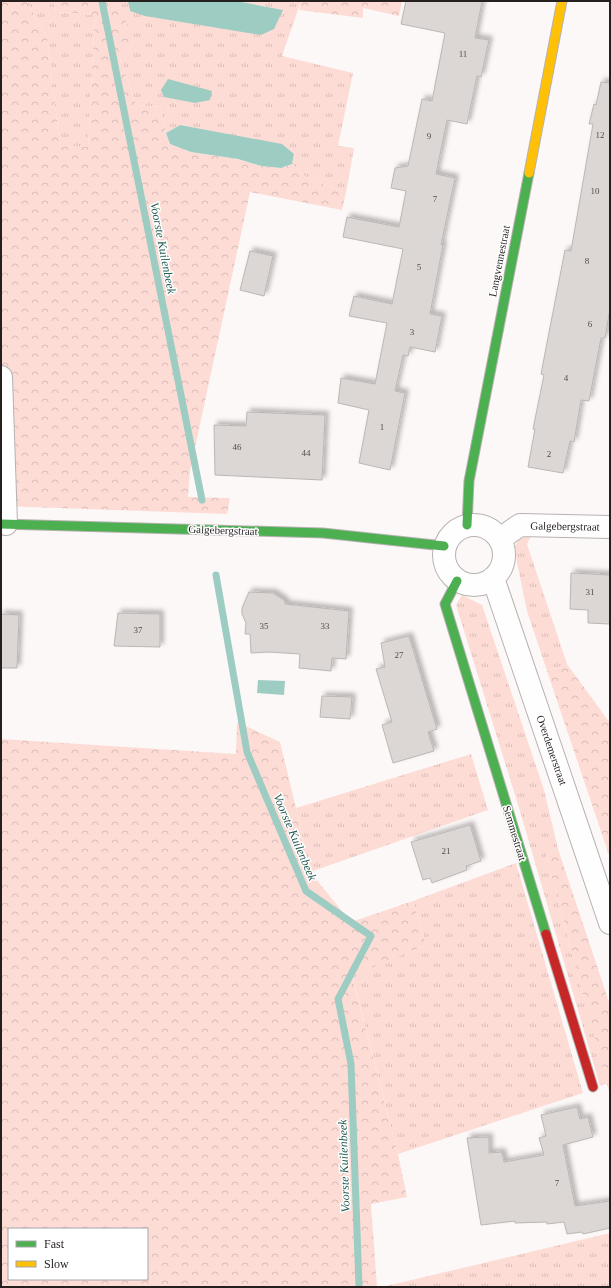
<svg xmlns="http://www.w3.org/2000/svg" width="611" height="1288" font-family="'Times New Roman',serif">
	<defs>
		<pattern id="grass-tufts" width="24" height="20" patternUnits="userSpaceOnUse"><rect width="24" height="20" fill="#fddcd6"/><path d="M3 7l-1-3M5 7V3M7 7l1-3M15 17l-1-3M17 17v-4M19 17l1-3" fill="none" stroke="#d9bcb7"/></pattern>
		<pattern id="forest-crowns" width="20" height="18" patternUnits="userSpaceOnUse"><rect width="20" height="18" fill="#fddcd6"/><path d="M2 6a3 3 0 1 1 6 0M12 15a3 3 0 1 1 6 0" fill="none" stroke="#d9bcb7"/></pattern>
		<filter id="shadow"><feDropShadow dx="3.5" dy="-3.5" stdDeviation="2" flood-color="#0004"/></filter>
	</defs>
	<rect width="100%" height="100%" fill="#fcf8f7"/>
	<!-- grass -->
	<path fill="url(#grass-tufts)" d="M 26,1 L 54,1 L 56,12 L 95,15 L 88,147 L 60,146 L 47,37 Z
		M 118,1 L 128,1 L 130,11 L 283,10 L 236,1 L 301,1 L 282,56 L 353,73 L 338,146 L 354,148 L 346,193 L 306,177 L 292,164 L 294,154 L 226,134 L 180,125 L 166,133 L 160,107 L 136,105 L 119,55 L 135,47 Z
		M 531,536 L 527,544 L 567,664 L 547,671 L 527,611 L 514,548 C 518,539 522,537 531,536 Z
		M 462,595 L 482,605 L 544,790 L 558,849 L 546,855 L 607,1083 L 600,1086 L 520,811 L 456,605 Z
		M 471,754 L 488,810 L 310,872 L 296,808 Z
		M 516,863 L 583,1093 L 398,1154 L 352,975 L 426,945 L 413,901 Z
		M 610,1233 L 610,1287 L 382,1287 Z"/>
	<!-- forest -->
	<path fill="url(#forest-crowns)" fill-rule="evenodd" d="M 1,1 L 26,1 L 47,37 L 60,146 L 88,147 L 95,15 L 56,12 L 54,1 L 118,1 L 136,47 L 119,55 L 136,105 L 160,107 L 166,133 L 170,144 L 191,152 L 238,159 L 261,166 L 281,168 L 292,164 L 306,177 L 346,193 L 342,210 L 250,192 L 190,471 L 188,497 L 230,498 L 227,514 L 1,506 Z
		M 301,1 L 402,1 L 399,16 L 363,8 L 363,18 L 299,10 Z
		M 567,664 L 610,723 L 610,858 L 547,671 Z
		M 237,722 L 280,742 L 296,808 L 310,872 L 351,922 L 413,901 L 426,945 L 352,976 L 398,1154 L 407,1197 L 371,1204 L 377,1287 L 1,1287 L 1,739 L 236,754 ZM 9,1229 L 147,1229 L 147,1279 L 9,1279 Z
		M 558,849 L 610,1005 L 610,1095 L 546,855 Z"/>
	<!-- water -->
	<path fill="#9dccc2" d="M 128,1 L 236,1 L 283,10 L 274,29 L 261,35 L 145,16 L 130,11 Z
		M 168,79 L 212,91 L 210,100 L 195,103 L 164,97 L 161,90 Z
		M 180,125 L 282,144 L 294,154 L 292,164 L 281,168 L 261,166 L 238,159 L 191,152 L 170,144 L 166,133 Z
		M 258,680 L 285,681 L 284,695 L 257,693 Z"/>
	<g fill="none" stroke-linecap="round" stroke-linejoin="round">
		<!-- stream -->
		<path stroke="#9dccc2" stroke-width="7" d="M 102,1 L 202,500
			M 216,575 L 247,752 L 306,891 L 371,936 L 338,999 L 351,1064 L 359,1287"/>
	</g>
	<!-- building -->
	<path fill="#dcd6d5" stroke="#bbb7b6" filter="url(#shadow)" d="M 406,1 L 482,1 L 475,38 L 489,40 L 481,77 L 477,76 L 467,124 L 447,120 L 436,174 L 455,178 L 441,245 L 443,245 L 430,314 L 442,316 L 435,352 L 410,347 L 408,356 L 403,355 L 395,391 L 405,393 L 390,470 L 359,463 L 369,410 L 338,403 L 341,378 L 375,384 L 387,323 L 349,316 L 354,296 L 392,304 L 403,249 L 343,237 L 347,217 L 399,227 L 406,191 L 391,188 L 395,168 L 408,166 L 422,99 L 432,101 L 445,33 L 401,24 Z
		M 601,82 L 610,83 L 610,309 L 605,338 L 601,338 L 589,401 L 581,400 L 574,442 L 570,441 L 563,473 L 528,467 L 535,429 L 533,429 L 544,375 L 541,374 L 565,250 L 571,251 L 593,124 L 589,124 L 594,104 L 596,105 Z
		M 250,251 L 273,256 L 264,296 L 240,290 Z
		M 247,412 L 325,415 L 322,480 L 215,475 L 214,425 L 246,426 Z
		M 571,573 L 610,575 L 610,624 L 588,623 L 588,610 L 570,609 Z
		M 249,592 L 273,593 L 285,601 L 285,604 L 349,611 L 346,659 L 332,658 L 331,671 L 299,668 L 300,654 L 269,652 L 251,653 L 250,634 L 245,634 L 246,623 L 242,614 L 242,608 Z
		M 118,613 L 160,614 L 160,647 L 114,646 Z
		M 1,614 L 19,615 L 17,668 L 1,668 Z
		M 409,636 L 437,729 L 428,732 L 434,751 L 393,763 L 382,725 L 392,722 L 376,669 L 385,667 L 381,643 Z
		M 322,696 L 352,697 L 350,719 L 320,717 Z
		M 470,825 L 481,861 L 466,866 L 467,870 L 432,883 L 430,878 L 423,880 L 411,842 Z
		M 577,1107 L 580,1119 L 588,1117 L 593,1137 L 563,1145 L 575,1206 L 610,1201 L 610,1228 L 583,1234 L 582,1232 L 567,1234 L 564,1222 L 547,1224 L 547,1222 L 515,1223 L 515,1221 L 481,1225 L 467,1138 L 489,1137 L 489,1153 L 502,1152 L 504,1162 L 544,1155 L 539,1138 L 546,1136 L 541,1115 Z"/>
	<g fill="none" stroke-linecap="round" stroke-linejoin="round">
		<!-- street casing -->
		<g stroke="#b6b2b1" stroke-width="24">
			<path id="street" d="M 1,377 L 6,524
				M444 555a30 30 0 1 1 60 0a30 30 0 1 1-60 0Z
				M 500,539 L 520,525 L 610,527
				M 493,578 L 610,923"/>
		</g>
		<!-- fast casing -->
		<g stroke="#b6b2b1" stroke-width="11">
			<path id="fast" d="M 1,524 L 323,533 L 444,546
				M 467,525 L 469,481 L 529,173
				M 457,581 L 445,604 L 546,934"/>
		</g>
		<!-- slow casing -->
		<g stroke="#b6b2b1" stroke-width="11">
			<path id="slow" d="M 529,173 L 562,1"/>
		</g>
		<!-- jam casing -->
		<g stroke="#b6b2b1" stroke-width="11">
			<path id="jam" d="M 546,934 L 593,1087"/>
		</g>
		<!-- street -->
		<use href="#street" stroke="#fffefe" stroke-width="22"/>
		<!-- fast -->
		<use href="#fast" stroke="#4caf50" stroke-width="9"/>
		<!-- slow -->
		<use href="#slow" stroke="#ffc107" stroke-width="9"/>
		<!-- jam -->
		<use href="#jam" stroke="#c62828" stroke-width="9"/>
	</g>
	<g text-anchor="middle" stroke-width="3" stroke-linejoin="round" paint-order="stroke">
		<!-- number labels -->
		<g font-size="9" fill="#534d4c">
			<text x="463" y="57">11</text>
			<text x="600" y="138">12</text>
			<text x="429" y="139">9</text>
			<text x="595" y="194">10</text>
			<text x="435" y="202">7</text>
			<text x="587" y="264">8</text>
			<text x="419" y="270">5</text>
			<text x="590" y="327">6</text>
			<text x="412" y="335">3</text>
			<text x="566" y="381">4</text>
			<text x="382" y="430">1</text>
			<text x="237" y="450">46</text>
			<text x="306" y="456">44</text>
			<text x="549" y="457">2</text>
			<text x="590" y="595">31</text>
			<text x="264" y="629">35</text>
			<text x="325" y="629">33</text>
			<text x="138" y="633">37</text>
			<text x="399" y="658">27</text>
			<text x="446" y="854">21</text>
			<text x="557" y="1186">7</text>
		</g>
		<!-- street labels -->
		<g font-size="11" fill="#251f1e" stroke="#fff">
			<text transform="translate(499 261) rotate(-79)" y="4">Langvennestraat</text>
			<text transform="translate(565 526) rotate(1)" y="4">Galgebergstraat</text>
			<text transform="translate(223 530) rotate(2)" y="4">Galgebergstraat</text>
			<text transform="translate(552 750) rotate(71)" y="4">Overdemerstraat</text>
			<text transform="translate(515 833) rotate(73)" y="4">Semmestraat</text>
		</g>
		<!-- water labels -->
		<g font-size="12" font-style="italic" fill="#255e54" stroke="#fff">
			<text transform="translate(163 248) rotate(79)" y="4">Voorste Kuilenbeek</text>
			<text transform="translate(295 837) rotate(67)" y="4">Voorste Kuilenbeek</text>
			<text transform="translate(344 1166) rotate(-92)" y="4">Voorste Kuilenbeek</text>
		</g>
	</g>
	<!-- border -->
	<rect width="611" height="1288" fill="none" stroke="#251f1e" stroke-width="4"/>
	<!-- legend -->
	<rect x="8" y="1228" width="140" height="52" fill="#ffffff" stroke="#a8a5a5"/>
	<rect x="16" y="1241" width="20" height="6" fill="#4caf50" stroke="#a8a5a5"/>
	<text x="44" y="1248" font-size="12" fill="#251f1e">Fast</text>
	<rect x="16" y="1261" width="20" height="6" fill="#ffc107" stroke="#a8a5a5"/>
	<text x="44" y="1268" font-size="12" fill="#251f1e">Slow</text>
</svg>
